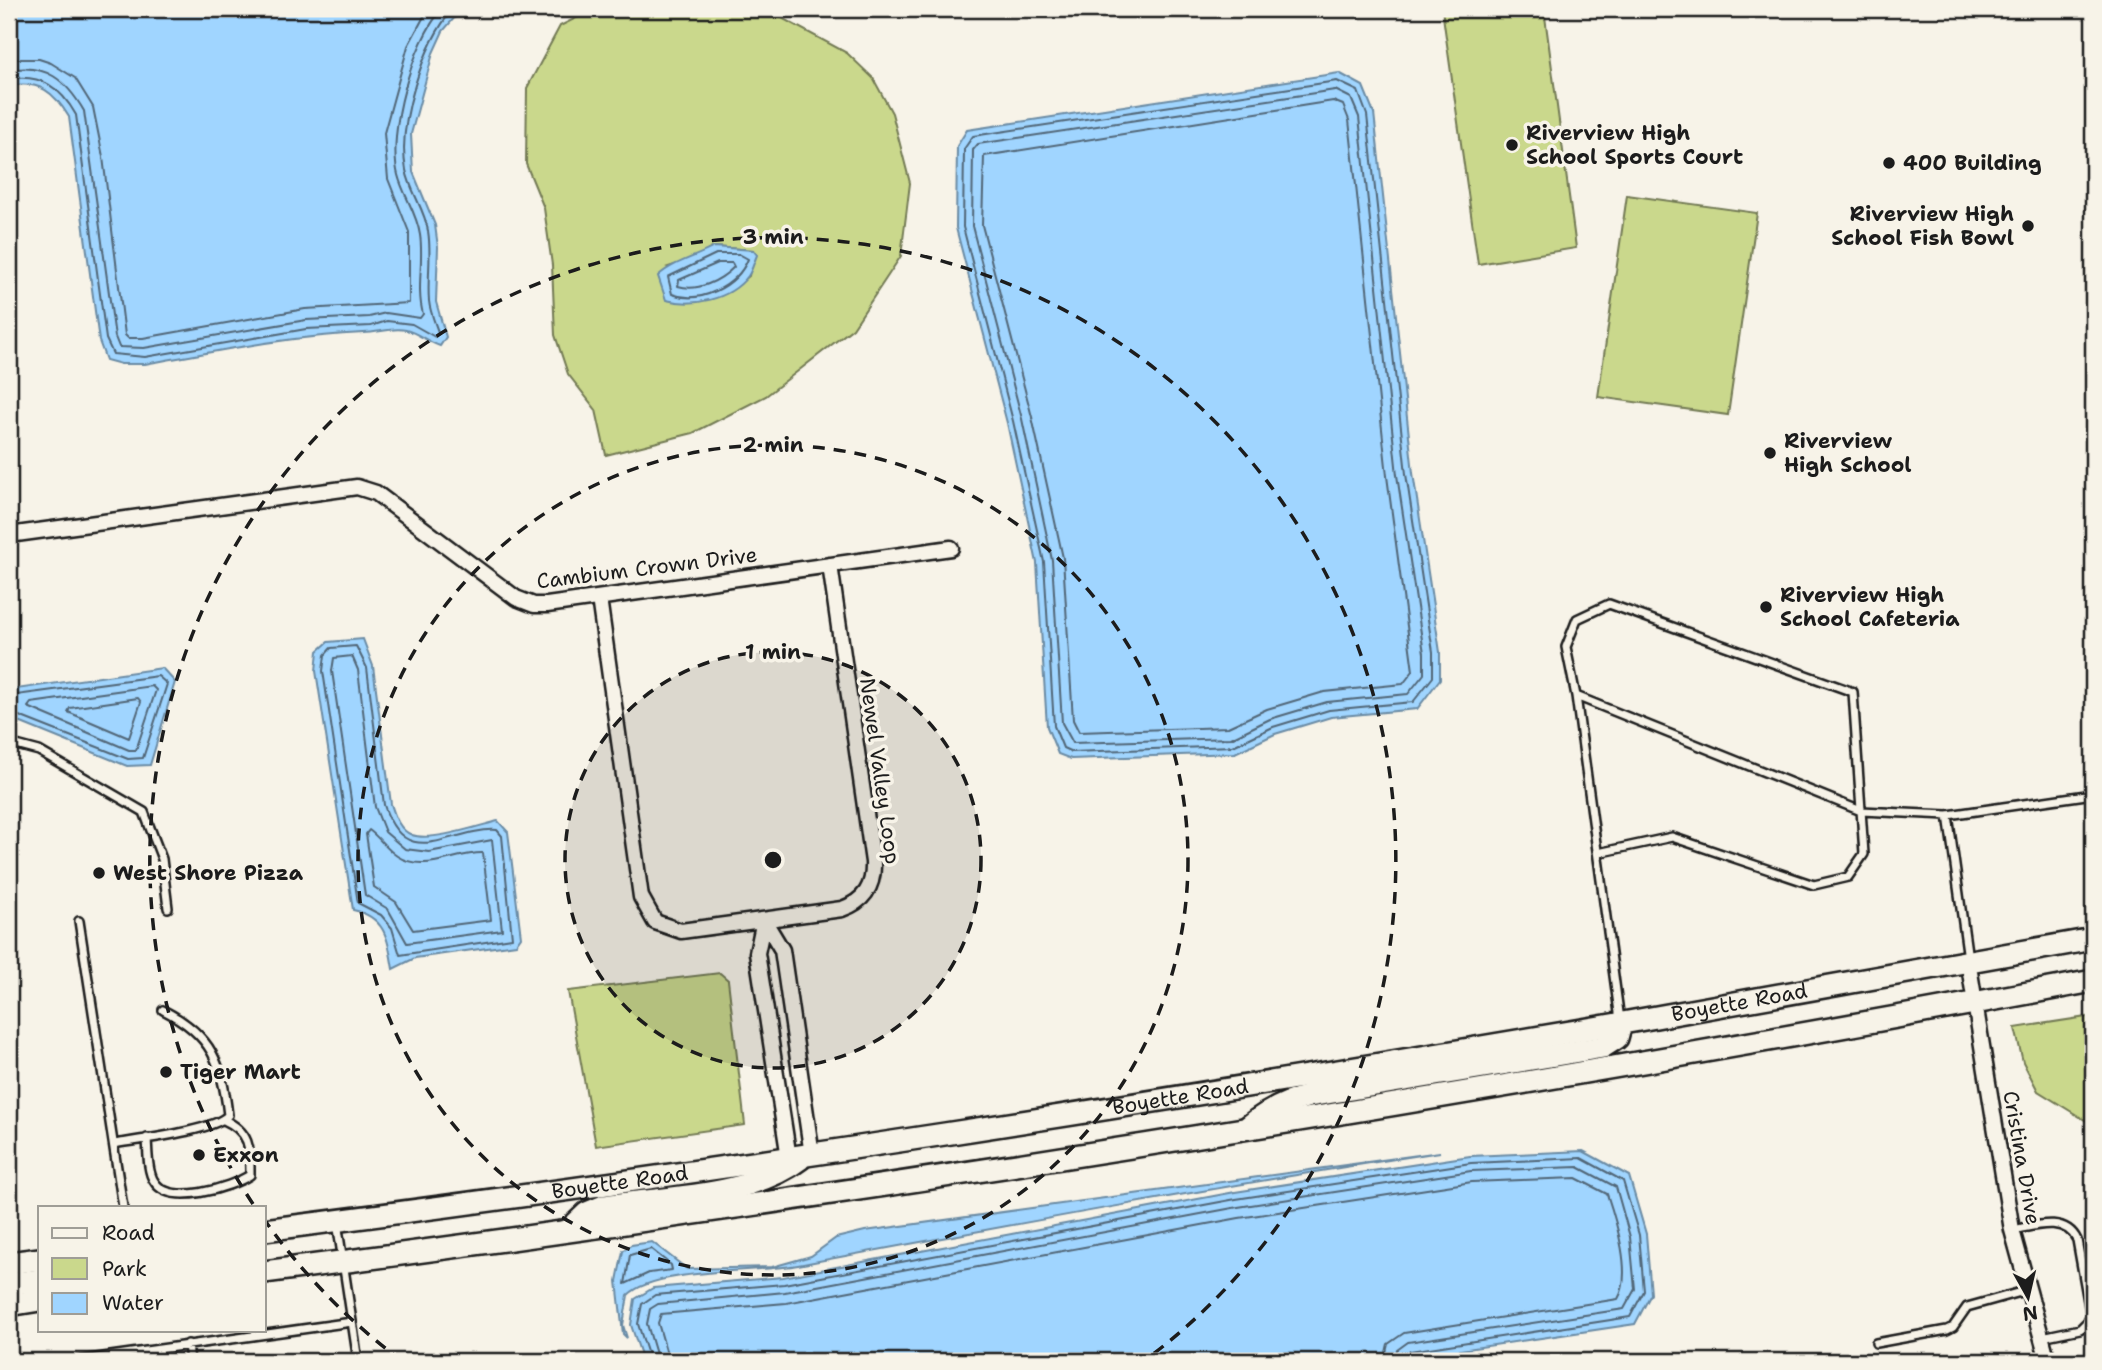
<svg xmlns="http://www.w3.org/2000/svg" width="2102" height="1370" font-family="'Shantell Sans',sans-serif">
	<rect width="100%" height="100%" fill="#f7f3e8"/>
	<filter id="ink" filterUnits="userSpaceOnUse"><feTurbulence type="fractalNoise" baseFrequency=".0143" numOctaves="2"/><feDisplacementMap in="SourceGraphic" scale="14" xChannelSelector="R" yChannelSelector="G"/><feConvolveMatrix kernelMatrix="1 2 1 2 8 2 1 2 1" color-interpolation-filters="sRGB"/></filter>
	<g filter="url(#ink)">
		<!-- green -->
		<path fill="#cad88c" stroke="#737a54" stroke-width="2" fill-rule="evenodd" d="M 594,9 L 765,9 L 847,53 L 873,78 L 892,113 L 910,183 L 901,256 L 853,328 L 766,396 L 693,433 L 606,455 L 596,410 L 568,374 L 555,335 L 552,265 L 544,208 L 526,164 L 527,88 L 560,26 ZM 714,247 L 753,250 L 749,276 L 729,292 L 668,267 L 690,260 Z
			M 1442,9 L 1544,9 L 1576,248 L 1478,264 Z
			M 1627,195 L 1757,213 L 1728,415 L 1598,397 Z
			M 720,973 L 728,980 L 745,1125 L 596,1146 L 568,991 Z
			M 2093,1016 L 2093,1125 L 2038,1091 L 2023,1062 L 2015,1028 Z"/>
		<!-- water -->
		<path fill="#a0d5ff" stroke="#6b8ba4" stroke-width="2" d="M 9,9 L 462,9 L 443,31 L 433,53 L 411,134 L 413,172 L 435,225 L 438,247 L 436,302 L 446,337 L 440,346 C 428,342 418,333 406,330 C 391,327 379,333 364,333 C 290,336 218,351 145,364 L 121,364 L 106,360 L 99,341 L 69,117 C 54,92 40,80 9,86 Z
			M 1339,73 L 1363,86 L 1374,113 L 1413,473 L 1440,652 L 1440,679 L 1417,709 L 1331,717 L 1275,734 L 1235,753 L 1071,759 L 1058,754 L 1047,727 L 1037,563 L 1007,423 L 956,228 L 957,146 L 967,130 Z
			M 714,247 L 753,250 L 757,255 C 754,262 752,271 748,276 C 730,300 693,307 666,300 L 658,276 C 673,262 696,257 714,247 Z
			M 363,639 L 373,666 L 391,804 C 395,816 399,830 412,835 C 431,842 478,826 498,821 L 508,832 L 521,937 L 516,944 L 415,958 L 393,969 C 388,940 386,917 353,910 L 316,671 L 318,651 L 328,642 Z
			M 162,668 L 175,682 L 150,765 L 127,766 L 9,718 L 9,690 Z
			M 1583,1151 L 1629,1176 L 1646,1234 L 1651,1294 L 1635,1324 L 1387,1361 L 643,1361 L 631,1325 L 635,1299 L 653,1288 L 783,1277 L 1235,1192 L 1470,1156 Z
			M 1440,1152 C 1225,1185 1011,1225 798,1265 C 757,1273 655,1268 628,1295 L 623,1325 L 627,1338 L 623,1334 L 617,1281 L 623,1251 L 631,1245 L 652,1242 L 687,1269 L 772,1267 L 811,1256 L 836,1238 L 865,1231 Z"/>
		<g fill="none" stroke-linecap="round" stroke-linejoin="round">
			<!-- shore -->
			<path stroke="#516677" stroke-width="2" d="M 9,59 L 39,59 L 51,63 L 75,78 L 93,107 L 103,157 L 125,335 L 128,338 L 143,338 L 305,309 L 409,303 L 409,232 L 388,179 L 384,133 L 408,46 L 428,9
				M 9,70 C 46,63 66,80 84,111 L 115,337 L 119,347 L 144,348 L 306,320 L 369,317 L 386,313 L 420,318 L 423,314 C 416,289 424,261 420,235 C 417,213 403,195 398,175 C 387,131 413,42 442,9
				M 9,79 C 41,73 61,88 76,115 L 106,339 L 113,354 L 145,357 L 306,329 L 371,326 L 387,321 L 412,324 L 435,337 L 438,332 C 435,323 430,312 429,301 C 427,278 432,255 428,231 C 425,210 410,191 406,170 C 397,124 423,44 453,9
				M 1337,81 L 1358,91 L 1367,115 L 1406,474 L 1433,652 L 1433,677 L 1413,702 L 1329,710 L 1273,727 L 1233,746 L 1072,752 L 1063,748 L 1054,726 L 1044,562 L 1013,421 L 963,227 L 964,149 L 973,136 Z
				M 1335,90 L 1351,98 L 1359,117 L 1397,475 L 1424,653 L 1424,674 L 1408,694 L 1327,702 L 1270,719 L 1231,738 L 1073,743 L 1062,723 L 1052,560 L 1022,419 L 972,226 L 973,150 L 978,144 Z
				M 1333,101 L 1343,105 L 1349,120 L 1387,476 L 1413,671 L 1403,684 L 1324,692 L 1267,709 L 1228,727 L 1079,732 L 1073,720 L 1063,558 L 1032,417 L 982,225 L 984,156 Z
				M 716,254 L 739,254 L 748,259 C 737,286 700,305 672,294 L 668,277 Z
				M 718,263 L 732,263 L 734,267 C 720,281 698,292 678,286 L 679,280 Z
				M 356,646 L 367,668 L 384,805 C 406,874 451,827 497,830 L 502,836 L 512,938 L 400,955 L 392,928 L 381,915 L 358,903 L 323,671 L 325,655 L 331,648 Z
				M 352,656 L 358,670 L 375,807 L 385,832 L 405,849 L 429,852 L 492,840 L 502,930 L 407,943 L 388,909 L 365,895 L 332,671 L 334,658 Z
				M 152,686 L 156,690 L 136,750 L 129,750 L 28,707 L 31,703 Z
				M 9,696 L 158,676 L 167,684 L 143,758 L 128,759 L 9,712
				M 138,698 L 141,702 L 129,738 L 68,712 L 70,708 Z
				M 369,830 C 379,837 386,849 397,856 C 424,874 456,852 483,853 L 491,920 L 413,930 L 396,902 L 374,887 L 366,834 Z
				M 651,1249 L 671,1265 L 672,1270 L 649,1273 L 625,1284 L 630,1255 Z
				M 650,1361 L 638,1324 L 642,1304 L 655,1295 L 784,1284 L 1236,1199 L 1471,1163 L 1581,1158 L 1623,1181 L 1639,1235 L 1644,1291 L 1630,1317 L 1410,1351 L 1404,1355 L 1403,1361
				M 658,1361 L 647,1324 L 650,1309 L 658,1304 L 785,1292 L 1238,1207 L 1471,1171 L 1578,1167 L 1616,1187 L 1630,1237 L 1635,1289 L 1624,1309 L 1408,1342 L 1397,1350 L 1394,1361
				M 669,1361 L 658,1323 L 661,1314 L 786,1303 L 1239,1218 L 1472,1182 L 1576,1178 L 1607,1194 C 1616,1221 1633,1275 1618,1299 L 1404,1333 L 1388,1344 L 1384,1361"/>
			<!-- lane casing -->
			<g stroke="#1c1c1c" stroke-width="12">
				<path id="lane" d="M 1576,696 L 1566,647 L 1577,619 L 1609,604 L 1853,692 L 1864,854 L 1848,877 L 1814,885 L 1672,837 L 1598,853
					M 9,743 L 39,751 L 144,812 L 162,859 L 168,908
					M 1948,815 L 2093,794
					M 79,921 L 123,1207
					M 1620,1020 L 1576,696 L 1861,811 L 1948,815 L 1968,959
					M 147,1138 C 148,1150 147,1171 154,1181 C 169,1207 230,1188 250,1175 C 250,1149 251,1132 224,1120
					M 114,1144 C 136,1140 215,1131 228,1115 C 222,1063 212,1035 163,1010
					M 337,1222 L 358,1361
					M 2012,1230 C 2034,1226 2065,1215 2077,1240 L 2091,1318 L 2080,1329 L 2042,1337
					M 1876,1343 L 1947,1330 L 1953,1327 L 1967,1307 L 2028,1290
					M 188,1344 L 190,1361
					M 75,1361 L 352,1322"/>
			</g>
			<!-- street casing -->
			<g stroke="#1c1c1c" stroke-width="19">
				<path id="street" d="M 9,535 L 357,487 L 376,493 L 516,598 L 534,605 L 547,605 L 951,548
					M 599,598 L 641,897 L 655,922 L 681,931 L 842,909 C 865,901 874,886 873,862 L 830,565
					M 764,920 L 782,950 L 812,1155
					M 764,920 L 757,953 L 789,1158
					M 1968,960 L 2012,1230 L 2048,1361"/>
			</g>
			<!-- secondary casing -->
			<g stroke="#1c1c1c" stroke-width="26">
				<g id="secondary">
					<path d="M 1249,1126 C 1267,1111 1286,1102 1309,1096 L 1603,1047 L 1617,1038 L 1621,1023"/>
					<path id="s1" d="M 264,1230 C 717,1173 1167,1101 1617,1024 C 1776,997 1934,966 2093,939"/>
					<path d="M 569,1230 L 587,1213 L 604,1206 C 664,1197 751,1197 800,1159"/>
					<path d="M 9,1263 L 40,1259"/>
					<path d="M 264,1272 C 876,1193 1486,1094 2093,981"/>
					<path d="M 9,1284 L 40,1280"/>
					<path d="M 9,1305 L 40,1300"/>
				</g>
			</g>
			<!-- lane -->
			<use href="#lane" stroke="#f7f3e8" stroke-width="7"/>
			<!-- street -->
			<use href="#street" stroke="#f7f3e8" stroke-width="14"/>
			<!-- secondary -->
			<use href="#secondary" stroke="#f7f3e8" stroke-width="21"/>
		</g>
	</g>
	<!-- distance rings -->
	<circle cx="773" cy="860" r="208" fill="#1c1c1c" fill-opacity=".12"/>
	<g fill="none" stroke="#1c1c1c" stroke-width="3.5" stroke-dasharray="12 9">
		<circle cx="773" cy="860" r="208"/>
		<circle cx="773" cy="860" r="415"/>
		<path d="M402 1361A623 623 0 0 1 266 1222M253 1204A623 623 0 1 1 1144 1361"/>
	</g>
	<!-- markers -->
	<g fill="#1c1c1c" stroke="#f7f3e8" stroke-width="2.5">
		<circle cx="1512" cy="145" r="7"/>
		<circle cx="1889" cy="163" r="7"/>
		<circle cx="2028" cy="226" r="7"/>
		<circle cx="1770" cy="453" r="7"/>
		<circle cx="1766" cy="607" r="7"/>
		<circle cx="99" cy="873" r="7"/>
		<circle cx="166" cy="1072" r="7"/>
		<circle cx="199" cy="1155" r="7"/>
	</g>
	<g text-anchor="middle" stroke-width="7" stroke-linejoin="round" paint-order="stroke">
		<!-- poi labels -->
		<g font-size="21" font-weight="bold" fill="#1c1c1c" stroke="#f7f3e8" text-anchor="start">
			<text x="1526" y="140">Riverview High<tspan x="1526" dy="24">School Sports Court</tspan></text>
			<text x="1903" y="170">400 Building</text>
			<text x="2014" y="221" text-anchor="end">Riverview High<tspan x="2014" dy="24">School Fish Bowl</tspan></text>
			<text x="1784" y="448">Riverview<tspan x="1784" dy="24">High School</tspan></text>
			<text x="1780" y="602">Riverview High<tspan x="1780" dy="24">School Cafeteria</tspan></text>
			<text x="113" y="880">West Shore Pizza</text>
			<text x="180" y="1079">Tiger Mart</text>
			<text x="213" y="1162">Exxon</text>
		</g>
		<!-- street labels -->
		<g font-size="21" fill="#1c1c1c" stroke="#f7f3e8">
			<text transform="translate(647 568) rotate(-7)" y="7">Cambium Crown Drive</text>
			<text transform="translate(880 771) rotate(82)" y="7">Newel Valley Loop</text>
			<text dy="7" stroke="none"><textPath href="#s1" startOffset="1493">Boyette Road</textPath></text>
			<text dy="7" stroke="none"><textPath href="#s1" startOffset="926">Boyette Road</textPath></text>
			<text transform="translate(2022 1158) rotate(80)" y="7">Cristina Drive</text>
			<text dy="7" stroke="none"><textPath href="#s1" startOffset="359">Boyette Road</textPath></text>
		</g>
	</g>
	<circle cx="773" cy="860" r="10" fill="#1c1c1c" stroke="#f7f3e8" stroke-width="3.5"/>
	<g font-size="21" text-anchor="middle" font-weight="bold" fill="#1c1c1c" stroke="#f7f3e8" stroke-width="7" stroke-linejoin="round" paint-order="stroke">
		<text x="773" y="244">3 min</text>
		<text x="773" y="452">2 min</text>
		<text x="773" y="659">1 min</text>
	</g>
	<!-- margin -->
	<rect width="2102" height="1370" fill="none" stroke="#f7f3e8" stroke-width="35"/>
	<rect x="18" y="18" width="2067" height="1335" fill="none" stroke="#1c1c1c" stroke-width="2.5" filter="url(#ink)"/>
	<!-- legend -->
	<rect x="38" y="1206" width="228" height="126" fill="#f7f3e8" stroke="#9f9d96" stroke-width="2"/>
	<rect x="52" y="1228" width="35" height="10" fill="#f7f3e8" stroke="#9f9d96" stroke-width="2"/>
	<text x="102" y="1240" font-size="21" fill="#1c1c1c">Road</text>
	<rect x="52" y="1258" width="35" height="21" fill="#cad88c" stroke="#9f9d96" stroke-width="2"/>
	<text x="102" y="1276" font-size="21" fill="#1c1c1c">Park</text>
	<rect x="52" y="1293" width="35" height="21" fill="#a0d5ff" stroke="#9f9d96" stroke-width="2"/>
	<text x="102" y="1310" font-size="21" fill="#1c1c1c">Water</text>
	<!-- north arrow -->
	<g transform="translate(2028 1297) rotate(172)" stroke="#f7f3e8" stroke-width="5" paint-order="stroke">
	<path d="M0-5L12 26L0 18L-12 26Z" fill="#1c1c1c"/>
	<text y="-10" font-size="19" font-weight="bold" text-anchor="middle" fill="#1c1c1c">N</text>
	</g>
</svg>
